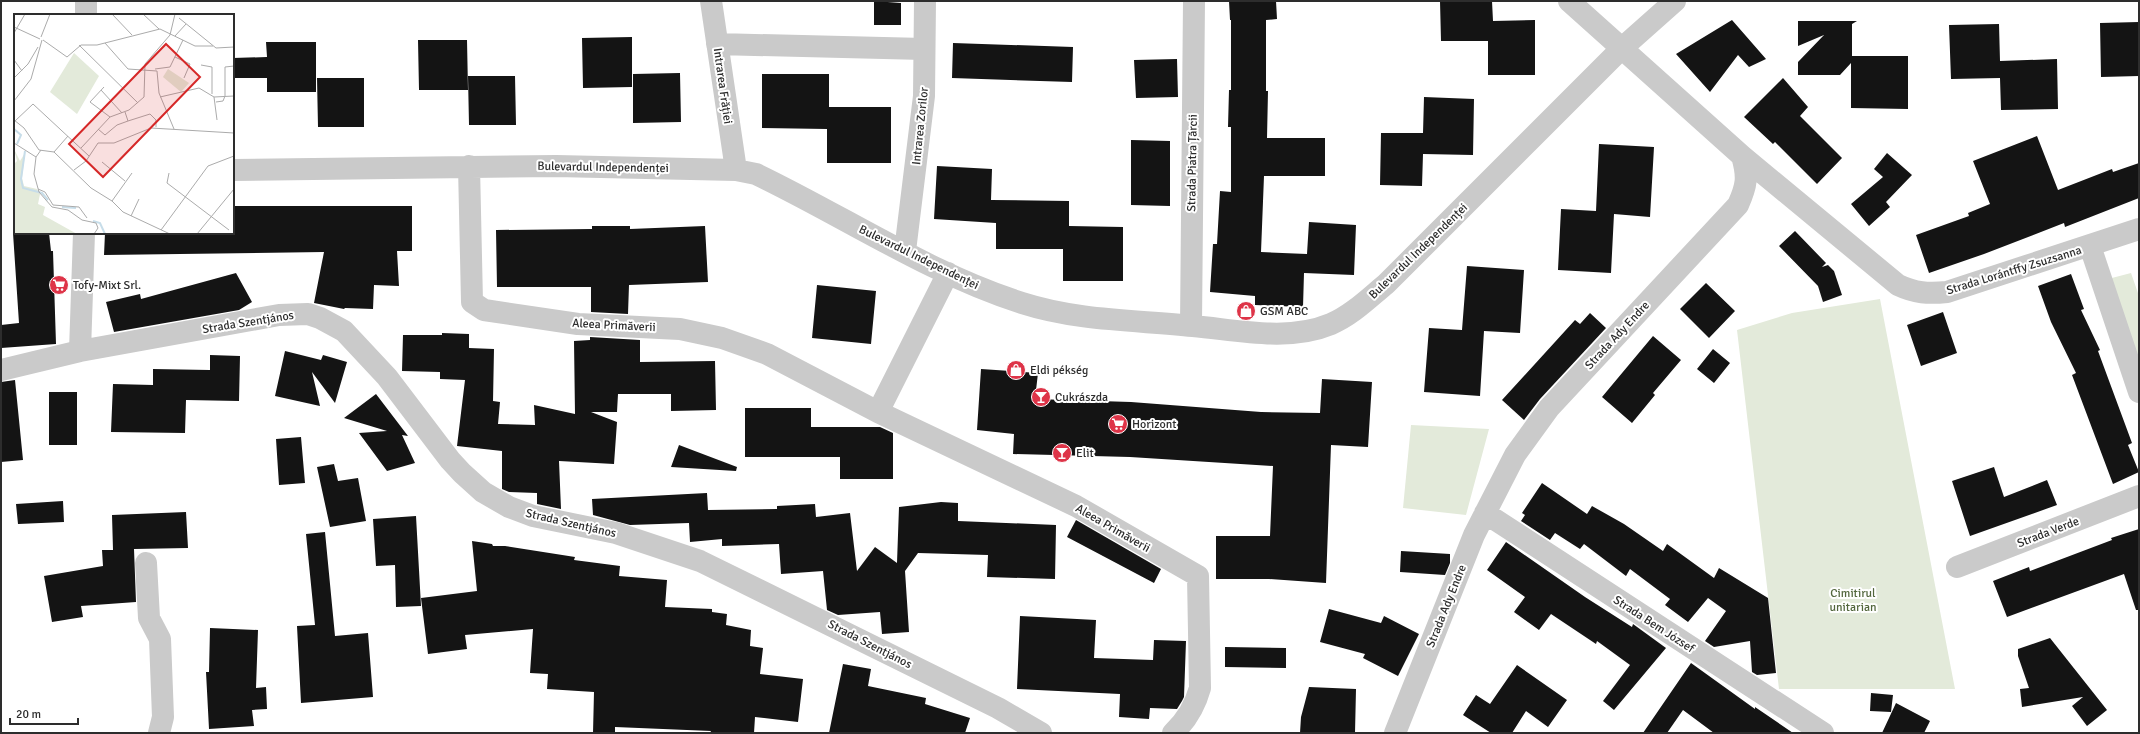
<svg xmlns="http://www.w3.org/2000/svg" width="2140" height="734" font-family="Signika,sans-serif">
	<rect width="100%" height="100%" fill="#fff"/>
	<!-- green -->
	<path fill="#e3eada" d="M 2131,273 L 2139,296 L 2139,372 L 2108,279 Z
		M 1880,299 L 1955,689 L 1779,689 L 1737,330 L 1792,313 Z
		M 1411,425 L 1489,429 L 1466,515 L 1403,508 Z"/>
	<!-- building -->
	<path fill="#141414" d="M 874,1 L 901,3 L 901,25 L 874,25 Z
		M 1229,1 L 1276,1 L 1277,19 L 1266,20 L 1266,91 L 1268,91 L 1267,138 L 1325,138 L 1325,176 L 1264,176 L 1261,252 L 1307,254 L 1309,222 L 1356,225 L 1354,275 L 1304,273 L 1303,307 L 1255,305 L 1255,296 L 1210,292 L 1213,244 L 1217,244 L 1220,191 L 1231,192 L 1231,127 L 1228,127 L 1229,90 L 1231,90 L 1231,20 L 1230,20 Z
		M 1440,1 L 1492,1 L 1493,21 L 1535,20 L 1535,75 L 1488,75 L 1488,41 L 1441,41 Z
		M 1732,20 L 1766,59 L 1749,67 L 1738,55 L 1710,92 L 1676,54 Z
		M 1798,21 L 1857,21 L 1852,24 L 1852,56 L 1908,56 L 1908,109 L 1851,108 L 1851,63 L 1840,75 L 1798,75 L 1798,62 L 1824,35 L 1798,46 Z
		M 2139,22 L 2139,76 L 2101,77 L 2100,23 Z
		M 1999,24 L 2000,61 L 2057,59 L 2058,109 L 2001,110 L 2000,78 L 1951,79 L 1949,25 Z
		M 632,37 L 632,87 L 583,88 L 582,38 Z
		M 418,40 L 467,40 L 468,90 L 419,90 Z
		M 266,42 L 316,42 L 316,92 L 267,92 L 267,78 L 233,78 L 233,58 L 267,57 Z
		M 953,43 L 1073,47 L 1072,82 L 952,78 Z
		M 1177,59 L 1178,97 L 1136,98 L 1134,60 Z
		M 680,73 L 681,122 L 633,123 L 633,74 Z
		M 762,74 L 829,74 L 829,107 L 891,107 L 891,163 L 827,163 L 827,129 L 762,128 Z
		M 468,76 L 515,76 L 516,125 L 469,125 Z
		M 317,78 L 364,78 L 364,127 L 318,127 Z
		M 1783,78 L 1808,107 L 1800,116 L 1842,158 L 1817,184 L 1775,142 L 1773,144 L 1744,117 Z
		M 1424,97 L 1474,99 L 1473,155 L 1423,154 L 1422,186 L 1380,185 L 1381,133 L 1423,133 Z
		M 2037,136 L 2058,190 L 2112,169 L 2113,172 L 2139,163 L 2139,198 L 2065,227 L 2064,223 L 1984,254 L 1929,273 L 1916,235 L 1969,216 L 1968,213 L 1990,204 L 1973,161 Z
		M 1131,140 L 1170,141 L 1170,206 L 1131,205 Z
		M 1599,144 L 1654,147 L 1650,217 L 1614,214 L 1611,273 L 1558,270 L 1561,209 L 1596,211 Z
		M 1887,153 L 1912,175 L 1886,202 L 1890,207 L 1869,226 L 1851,204 L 1883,177 L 1874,169 Z
		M 937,166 L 992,169 L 991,200 L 1069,201 L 1069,226 L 1123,227 L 1123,281 L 1063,281 L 1063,249 L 996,249 L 996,223 L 934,219 Z
		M 233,206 L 412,206 L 412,251 L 397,251 L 399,286 L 374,285 L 373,309 L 345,308 L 344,309 L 314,303 L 324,252 L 104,255 L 105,233 L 233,233 Z
		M 592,226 L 630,226 L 630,229 L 705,226 L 708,282 L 629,285 L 628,314 L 591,312 L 591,287 L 497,287 L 496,230 L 592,229 Z
		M 1795,231 L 1826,263 L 1822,267 L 1828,265 L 1834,271 L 1842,295 L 1823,302 L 1818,286 L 1779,246 Z
		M 13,233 L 49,233 L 51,251 L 53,251 L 56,344 L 1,348 L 1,325 L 19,323 Z
		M 1467,266 L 1524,270 L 1520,333 L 1484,331 L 1480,396 L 1424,392 L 1429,328 L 1462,330 Z
		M 236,273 L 252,302 L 239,310 L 114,332 L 106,302 L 140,294 L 141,299 Z
		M 2071,274 L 2084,309 L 2081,310 L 2100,350 L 2098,351 L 2132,443 L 2128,445 L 2139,472 L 2113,484 L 2072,375 L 2076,373 L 2051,322 L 2038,286 Z
		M 1706,283 L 1735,311 L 1709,338 L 1680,309 Z
		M 817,285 L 876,291 L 871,344 L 812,338 Z
		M 1943,312 L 1957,353 L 1921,366 L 1907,325 Z
		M 1590,313 L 1606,328 L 1540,399 L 1524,420 L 1502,400 L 1575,320 L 1580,324 Z
		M 442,333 L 469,334 L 469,348 L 494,349 L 493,401 L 500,402 L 498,424 L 535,425 L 534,405 L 575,414 L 574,341 L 590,340 L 590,337 L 640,340 L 640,362 L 715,361 L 716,410 L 671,411 L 671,394 L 618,394 L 617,412 L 591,412 L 617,422 L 614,464 L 559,461 L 561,509 L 537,504 L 537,493 L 509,492 L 502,489 L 502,451 L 457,446 L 465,380 L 440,379 L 440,372 L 402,371 L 403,335 L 442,335 Z
		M 1653,336 L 1681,360 L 1653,393 L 1655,395 L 1632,423 L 1602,397 Z
		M 1713,349 L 1730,363 L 1714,383 L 1697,369 Z
		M 285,351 L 321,360 L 323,355 L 347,362 L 335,403 L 312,372 L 320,406 L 275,396 Z
		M 210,355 L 240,356 L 239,401 L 186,400 L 185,433 L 111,432 L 113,384 L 153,385 L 153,369 L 210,370 Z
		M 981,369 L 1038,373 L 1035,399 L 1131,402 L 1261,412 L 1320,413 L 1322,379 L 1372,382 L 1368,447 L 1331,445 L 1326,583 L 1269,579 L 1216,579 L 1216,536 L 1270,536 L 1273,466 L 1130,457 L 1013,454 L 1014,434 L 977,430 Z
		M 15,380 L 23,460 L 1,462 L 1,382 Z
		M 49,392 L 77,392 L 77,445 L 49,445 Z
		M 376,394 L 408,436 L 402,435 L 415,463 L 387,471 L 359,433 L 387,431 L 344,418 Z
		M 745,408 L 811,408 L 811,427 L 880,427 L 893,433 L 893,479 L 840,479 L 840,457 L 745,457 Z
		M 301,437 L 305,483 L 279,485 L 276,439 Z
		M 679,445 L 737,467 L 736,471 L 671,467 Z
		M 334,464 L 338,481 L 358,478 L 366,521 L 330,527 L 317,467 Z
		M 1994,467 L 2004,497 L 2047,480 L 2057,505 L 1970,536 L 1952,481 Z
		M 1542,483 L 1587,514 L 1592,506 L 1624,524 L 1663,551 L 1667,544 L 1714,578 L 1719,568 L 1768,598 L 1776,673 L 1757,675 L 1752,672 L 1750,641 L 1714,647 L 1705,641 L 1726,611 L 1708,598 L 1688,622 L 1665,605 L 1670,599 L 1630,569 L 1626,576 L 1584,544 L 1580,549 L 1555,533 L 1550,540 L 1521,521 L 1525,515 L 1522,513 Z
		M 707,493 L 708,510 L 777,509 L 777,506 L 815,504 L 816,517 L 850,513 L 857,571 L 875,547 L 897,563 L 899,507 L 941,502 L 958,503 L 958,521 L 1056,525 L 1055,579 L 987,577 L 988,555 L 918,553 L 905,571 L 909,632 L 882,634 L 880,612 L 838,615 L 827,610 L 823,571 L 781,574 L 779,544 L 722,546 L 722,539 L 690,542 L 689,523 L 630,525 L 593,515 L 592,499 Z
		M 63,501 L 64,522 L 18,524 L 16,504 Z
		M 186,512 L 188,548 L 134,549 L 136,602 L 81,606 L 83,617 L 52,622 L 44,576 L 103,566 L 102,550 L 113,550 L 112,515 Z
		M 416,516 L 421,606 L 396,607 L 395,565 L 376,566 L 373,519 Z
		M 1076,520 L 1161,569 L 1154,583 L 1067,537 Z
		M 2139,529 L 2139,610 L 2136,610 L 2124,574 L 2007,617 L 1993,581 L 2029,567 L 2030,571 L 2112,540 L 2111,538 Z
		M 325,532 L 335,636 L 368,633 L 373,697 L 301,703 L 297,626 L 315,625 L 306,534 Z
		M 472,541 L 492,544 L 493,546 L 505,546 L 575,557 L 574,560 L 620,566 L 619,576 L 667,580 L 665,607 L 712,609 L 712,612 L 727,614 L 726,625 L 751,630 L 750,646 L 763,648 L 760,674 L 803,679 L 798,722 L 755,717 L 754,733 L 710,733 L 711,731 L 615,727 L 615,733 L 593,733 L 594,692 L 547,689 L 548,674 L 530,673 L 533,629 L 465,635 L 467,649 L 428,654 L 421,598 L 477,591 Z
		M 1506,542 L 1585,597 L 1632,627 L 1633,624 L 1666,648 L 1614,710 L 1603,701 L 1630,665 L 1597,641 L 1596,644 L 1551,614 L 1539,630 L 1514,612 L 1525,597 L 1487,570 Z
		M 1401,551 L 1450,554 L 1450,563 L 1445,575 L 1400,572 Z
		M 1329,609 L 1381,623 L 1384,616 L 1419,634 L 1398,676 L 1363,658 L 1365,654 L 1320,642 Z
		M 1020,616 L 1096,620 L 1094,658 L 1153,660 L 1154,640 L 1186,641 L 1184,697 L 1182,701 L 1177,709 L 1150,708 L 1149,719 L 1119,717 L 1120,694 L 1017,689 Z
		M 210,628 L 258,630 L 256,688 L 266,687 L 267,709 L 252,710 L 254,726 L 209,729 L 206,672 L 209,672 Z
		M 2050,638 L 2107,710 L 2087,726 L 2072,706 L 2083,697 L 2022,707 L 2020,689 L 2029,688 L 2018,656 L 2018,649 Z
		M 1225,647 L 1286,648 L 1286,668 L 1225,667 Z
		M 1691,663 L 1755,709 L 1755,707 L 1793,733 L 1714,733 L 1683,710 L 1667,733 L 1643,733 Z
		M 843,664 L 871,669 L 868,686 L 926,698 L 925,704 L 970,718 L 965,733 L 829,733 Z
		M 1517,665 L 1567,700 L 1548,727 L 1526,711 L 1512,733 L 1491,733 L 1463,715 L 1476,695 L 1490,704 Z
		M 1309,687 L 1356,689 L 1355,733 L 1300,733 L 1301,717 Z
		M 1871,693 L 1893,695 L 1891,712 L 1870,711 Z
		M 1896,703 L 1930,721 L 1924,733 L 1882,733 Z"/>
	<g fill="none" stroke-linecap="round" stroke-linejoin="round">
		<!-- street -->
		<path stroke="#cacaca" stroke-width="22" d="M 86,1 L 86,15
			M 711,1 L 736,170
			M 717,44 L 924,49
			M 1742,156 L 1898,285 C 1915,293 1928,294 1947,292 L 2139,229
			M 469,166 L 472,302 L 484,310 L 578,324 L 680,329 L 722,338 L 767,354 L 878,412
			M 233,170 L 556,166 L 736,170 L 756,174 C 844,216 928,273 1022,303 C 1078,321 1136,320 1193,326 C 1238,330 1288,342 1331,324 C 1352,315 1369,298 1386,284 L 1621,49 L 1675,1
			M 2090,246 L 2139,392
			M 905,251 L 924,96 L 925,1
			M 948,273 L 878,412 L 1076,506 L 1198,576 L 1200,688 C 1195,706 1187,720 1173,733
			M 1191,325 L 1194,1
			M 80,351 L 84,233
			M 1,370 L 80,351 L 279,315 L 308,314 L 320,318 L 344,331 L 387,377 L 450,460 L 462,473 L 483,492 L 509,507 L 533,516 L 616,533 L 700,561 L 998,708 L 1041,733
			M 1485,513 L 1823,733
			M 146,563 L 149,618 L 160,639 L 163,717 L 159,733
			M 1957,567 L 2139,496
			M 1395,733 L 1474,535 L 1515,455 L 1549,408 L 1738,205 C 1747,185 1748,177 1742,156 L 1569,1"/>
	</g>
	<!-- icons -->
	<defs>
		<g id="supermarket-disc" transform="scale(1)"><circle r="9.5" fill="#de3448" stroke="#fff"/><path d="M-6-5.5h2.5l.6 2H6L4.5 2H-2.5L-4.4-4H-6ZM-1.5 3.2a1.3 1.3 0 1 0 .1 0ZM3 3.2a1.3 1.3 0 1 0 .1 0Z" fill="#fff"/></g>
		<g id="shop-disc" transform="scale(1)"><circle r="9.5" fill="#de3448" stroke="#fff"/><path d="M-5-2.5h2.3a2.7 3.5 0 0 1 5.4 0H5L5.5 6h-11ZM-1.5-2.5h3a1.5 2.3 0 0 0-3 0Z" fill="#fff"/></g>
		<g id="bar-disc" transform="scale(1)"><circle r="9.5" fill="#de3448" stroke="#fff"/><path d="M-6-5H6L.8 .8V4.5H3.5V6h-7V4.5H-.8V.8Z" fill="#fff"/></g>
	</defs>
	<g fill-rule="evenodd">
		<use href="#supermarket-disc" x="59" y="285"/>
		<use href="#shop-disc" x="1246" y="311"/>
		<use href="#shop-disc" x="1016" y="370"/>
		<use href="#bar-disc" x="1041" y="397"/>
		<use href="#supermarket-disc" x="1118" y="424"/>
		<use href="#bar-disc" x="1062" y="453"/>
	</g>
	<g text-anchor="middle" stroke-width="4" stroke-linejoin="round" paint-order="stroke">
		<!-- street labels -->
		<g font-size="12" fill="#2d2d2d" stroke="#fff">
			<text transform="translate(723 86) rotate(82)" y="4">Intrarea Frăției</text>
			<text transform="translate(920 126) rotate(-84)" y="4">Intrarea Zorilor</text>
			<text transform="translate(1192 163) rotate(-89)" y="4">Strada Piatra Țărcii</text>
			<text transform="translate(603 167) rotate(1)" y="4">Bulevardul Independenței</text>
			<text transform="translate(1418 251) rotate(-44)" y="4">Bulevardul Independenței</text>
			<text transform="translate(919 257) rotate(26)" y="4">Bulevardul Independenței</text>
			<text transform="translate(2014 270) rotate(-17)" y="4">Strada Lorántffy Zsuzsanna</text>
			<text transform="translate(248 322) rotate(-9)" y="4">Strada Szentjános</text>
			<text transform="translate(614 325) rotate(3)" y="4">Aleea Primăverii</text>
			<text transform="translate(1617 335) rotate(-47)" y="4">Strada Ady Endre</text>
			<text transform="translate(571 523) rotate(13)" y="4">Strada Szentjános</text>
			<text transform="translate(1113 528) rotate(30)" y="4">Aleea Primăverii</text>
			<text transform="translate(2048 532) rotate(-21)" y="4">Strada Verde</text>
			<text transform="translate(1446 606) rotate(-68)" y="4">Strada Ady Endre</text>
			<text transform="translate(1654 624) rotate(33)" y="4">Strada Bem József</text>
			<text transform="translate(870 644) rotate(27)" y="4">Strada Szentjános</text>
		</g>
		<!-- poi labels -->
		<g font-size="12" fill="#2d2d2d" stroke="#fff" text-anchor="start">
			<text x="73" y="289">Tofy-Mixt Srl.</text>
			<text x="1260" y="315">GSM ABC</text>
			<text x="1030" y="374">Eldi pékség</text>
			<text x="1055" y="401">Cukrászda</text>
			<text x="1132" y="428">Horizont</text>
			<text x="1076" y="457">Elit</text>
		</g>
		<!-- park labels -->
		<g font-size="12" fill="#52663c" stroke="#fff">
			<text x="1853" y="597">Cimitirul<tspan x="1853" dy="14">unitarian</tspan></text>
		</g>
	</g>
	<!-- overview -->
	<g transform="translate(14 14)">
		<rect width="220" height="220" fill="#fff"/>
		<path d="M 60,39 L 85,62 L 63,100 L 36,78 ZM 154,55 L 175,69 L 167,78 L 149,63 ZM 0,135 L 6,147 L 11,139 L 8,164 L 10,172 L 23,175 L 26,180 L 24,190 L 31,193 L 29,201 L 63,220 L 0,220 L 0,150 L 3,147 Z" fill="#e3eada"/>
		<path fill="none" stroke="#c7dde9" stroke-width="2" d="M 0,115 L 7,121 L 3,130M 11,137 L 7,165 L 9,174 L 28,179 L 34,186M 48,193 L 62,194M 79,207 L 86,209 L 91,220"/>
		<path fill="none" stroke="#ababab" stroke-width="1" d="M 98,0 L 118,21M 129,0 L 145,15M 165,4 L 202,34 L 220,33M 0,13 L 26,25M 0,19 L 11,0M 161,22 L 172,10M 27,23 L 36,0M 29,26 L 53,43 L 67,31 L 83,31 L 146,15 L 181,32 L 199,32M 91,29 L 114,55 L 143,57 L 145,79 L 160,115M 65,31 L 124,89M 161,43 L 176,50 L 170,64M 0,46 L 8,57M 187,51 L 198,53 L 198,80M 141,55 L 156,53 L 169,26M 0,64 L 14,50 L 24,33M 90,73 L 76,88 L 96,103M 87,76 L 108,99M 146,83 L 185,74 L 200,83 L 220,82M 200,83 L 203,106M 0,87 L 17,65 L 28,26M 202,88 L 209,87 L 211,82 L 211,53 L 220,52M 111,98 L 114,107 L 136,100 L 142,106 L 142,113M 0,106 L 10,114 L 25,136 L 40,138 L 77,174 L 98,187 L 109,198 L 156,220M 1,107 L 19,90 L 75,142M 84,115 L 91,121 L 103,111 L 114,107M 0,129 L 22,143 L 27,136M 67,134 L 96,103 L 115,96 L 130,83 L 131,50 L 156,21 L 161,0M 40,138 L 54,122M 22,143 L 20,160 L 25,178 L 38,193 L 54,196 L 68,206 L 82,209 L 84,214 L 80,220M 88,148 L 111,167M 60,156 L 72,147 L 84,129 L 100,129 L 137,114 L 220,119M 155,159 L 153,169 L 215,216M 24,175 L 31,178 L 39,191 L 65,193 L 73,204M 98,187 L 118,159M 117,202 L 125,185M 147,216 L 194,152 L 220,142M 183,220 L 220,175"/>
		<path fill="#d62828" fill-opacity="0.15" stroke="#d62828" stroke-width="2" d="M 152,30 L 186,63 L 89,163 L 55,130 Z"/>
		<rect width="220" height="220" fill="none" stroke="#2d2d2d" stroke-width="2"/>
	</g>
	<!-- border -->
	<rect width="2140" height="734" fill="none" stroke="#2d2d2d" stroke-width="4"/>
	<!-- scale -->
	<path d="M10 718v6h68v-6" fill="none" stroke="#2d2d2d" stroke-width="2"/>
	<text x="16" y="718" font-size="12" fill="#2d2d2d" stroke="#ffffff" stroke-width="3" paint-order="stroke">20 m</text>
</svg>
